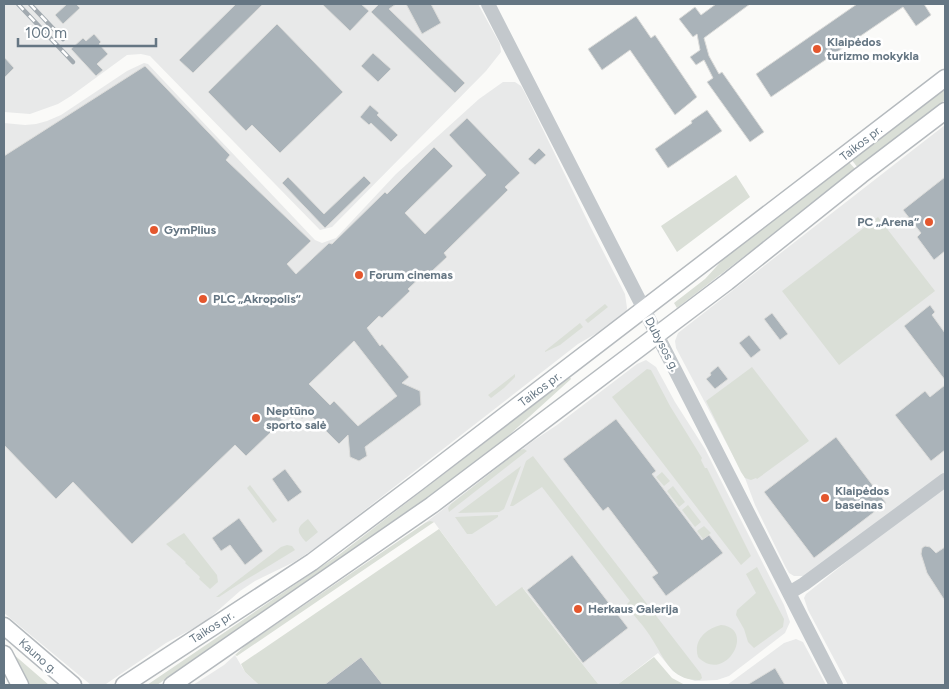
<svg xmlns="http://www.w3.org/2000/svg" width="949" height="689" font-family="Figtree,sans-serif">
	<rect width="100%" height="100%" fill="#fafaf8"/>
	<!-- built -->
	<path fill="#e8e9e9" d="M 4,4 L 478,4 L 500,44 L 501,52 L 486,71 L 332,227 L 320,230 L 150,56 L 141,54 L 127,55 L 71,96 L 58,104 L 30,114 L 4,112 Z
		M 144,63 L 148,64 L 179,97 L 315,240 L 322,243 L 336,238 L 396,174 L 479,99 L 503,82 L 515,82 L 521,86 L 525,93 L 590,226 L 625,294 L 627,308 L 626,314 L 611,325 L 578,344 L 317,547 L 294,562 L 255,581 L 240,591 L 205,622 L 166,643 L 106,684 L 91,685 L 4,613 L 4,123 L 25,125 L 36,124 L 47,121 L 61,115 L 127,71 Z
		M 945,125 L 945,475 L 805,576 L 794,576 L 789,573 L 785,566 L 755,505 L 745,478 L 676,348 L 675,341 L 678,333 Z
		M 646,360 L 656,367 L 675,402 L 705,449 L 784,605 L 790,622 L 785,633 L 729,676 L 717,680 L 695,681 L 683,677 L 673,671 L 658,653 L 617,685 L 599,685 L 523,588 L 496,606 L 434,522 L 425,523 L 533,441 L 557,425 L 637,364 Z
		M 945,487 L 945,685 L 848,685 L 808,610 L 804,598 L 806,594 L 870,543 Z
		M 796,639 L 803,642 L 826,685 L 727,685 L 784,643 Z
		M 235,655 L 245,672 L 259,685 L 193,685 L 224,665 Z"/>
	<!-- green -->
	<path fill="#dadfd7" d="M 945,87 L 945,100 L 858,168 L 851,159 Z
		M 848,161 L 856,170 L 677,308 L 674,303 L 705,279 L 727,255 Z
		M 736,175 L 750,197 L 677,252 L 661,226 Z
		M 878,217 L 935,291 L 839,365 L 782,291 Z
		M 605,304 L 608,307 L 588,323 L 585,320 Z
		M 580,323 L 583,327 L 560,345 L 545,352 L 545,351 Z
		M 752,367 L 809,441 L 757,479 L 756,478 L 751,480 L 745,478 L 741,472 L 706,401 Z
		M 647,369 L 651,370 L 670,406 L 702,458 L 701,460 L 705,468 L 707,468 L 751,556 L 741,565 L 612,397 Z
		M 515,374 L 515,377 L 504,388 L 491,398 L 488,395 Z
		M 570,377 L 571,379 L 486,456 L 428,500 L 157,685 L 147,685 L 340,554 Z
		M 524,449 L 527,451 L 449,512 L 448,508 L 451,504 L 520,450 Z
		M 533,456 L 701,674 L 702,678 L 700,680 C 671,681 665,659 652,639 C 645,627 634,616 626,605 L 630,601 L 542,487 L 513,506 L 510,506 L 526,461 Z
		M 521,466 L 504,509 L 499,512 L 458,513 Z
		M 662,472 L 670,481 L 664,486 L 656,477 Z
		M 250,485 L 277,520 L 273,523 L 247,488 Z
		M 673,486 L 685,502 L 679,507 L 667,491 Z
		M 688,505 L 701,522 L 695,527 L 682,510 Z
		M 498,515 L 498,517 L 472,534 L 467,534 L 455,517 Z
		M 308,519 L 318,532 L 306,542 C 296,531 296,528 308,519 Z
		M 430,521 L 434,522 L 237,656 L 235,655 L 247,644 L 425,523 Z
		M 704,526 L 711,533 L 703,539 L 697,531 Z
		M 439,529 L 496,606 L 522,587 L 599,685 L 383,685 L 361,657 L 326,684 L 327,685 L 259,685 L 245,672 L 241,664 Z
		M 184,533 L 217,575 L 218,582 L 210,589 L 199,579 L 200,577 L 185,563 L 186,562 L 166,544 Z
		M 287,545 L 292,546 L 295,550 C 270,566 244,580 219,597 L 216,597 L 281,547 Z
		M 757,567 L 784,619 L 783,627 L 754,648 L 748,642 L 744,629 L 736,615 L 737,610 L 756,593 L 746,574 Z
		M 721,625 C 757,628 725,685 698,657 C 693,641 705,629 721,625 Z
		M 5,647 L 49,685 L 28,685 L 4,648 Z
		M 654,657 L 672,678 L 685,685 L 617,685 Z"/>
	<!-- building -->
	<path fill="#aab3b9" stroke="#dcdcda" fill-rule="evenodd" d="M 67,4 L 76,4 L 80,8 L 63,24 L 55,15 Z
		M 236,4 L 263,4 L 193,73 L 179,60 Z
		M 322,4 L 361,4 L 369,11 L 350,31 Z
		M 379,4 L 396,4 L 389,9 L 465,83 L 455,93 L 371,12 Z
		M 406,4 L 431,4 L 441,23 L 422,34 Z
		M 716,4 L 750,4 L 704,38 L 709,56 L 719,74 L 722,72 L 764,132 L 750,142 L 707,82 L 713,78 L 704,60 L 696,65 L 690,57 L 700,50 L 697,34 L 693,37 L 679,19 L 695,7 L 701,15 Z
		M 857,4 L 924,4 L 931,15 L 916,26 L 903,7 L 771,97 L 756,74 Z
		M 636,16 L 651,38 L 655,35 L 697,97 L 675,115 L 630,50 L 602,70 L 588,49 Z
		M 277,24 L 343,92 L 280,153 L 252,125 L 246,131 L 208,92 Z
		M 94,34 L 101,42 L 99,44 L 108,54 L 97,64 L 103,70 L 96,76 L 71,49 L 83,38 L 86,41 Z
		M 373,53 L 391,69 L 378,82 L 361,66 Z
		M 4,57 L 14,68 L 4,78 Z
		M 145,66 L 230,155 L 226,160 L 311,241 L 287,264 L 296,274 L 329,243 L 332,244 L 385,192 L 387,194 L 434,147 L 453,166 L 405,213 L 425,234 L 486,175 L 449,135 L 467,118 L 520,173 L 505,187 L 508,190 L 444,253 L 447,257 L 430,273 L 428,270 L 408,289 L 410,291 L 382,318 L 379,316 L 367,328 L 380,346 L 382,344 L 409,377 L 402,383 L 420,391 L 421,405 L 365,447 L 367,456 L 359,461 L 350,457 L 348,435 L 339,444 L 308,413 L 302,419 L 294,410 L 246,456 L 235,445 L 132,544 L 73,482 L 56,499 L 4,445 L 4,156 ZM 354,341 L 397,396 L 358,426 L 334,401 L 330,405 L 309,384 Z
		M 370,105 L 379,113 L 377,115 L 398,135 L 391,142 L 371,123 L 369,125 L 360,117 Z
		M 707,110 L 722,131 L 668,168 L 655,149 L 692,123 L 691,121 Z
		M 539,148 L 546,155 L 535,165 L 528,159 Z
		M 364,176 L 371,183 L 325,228 L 282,183 L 288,177 L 324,214 Z
		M 945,177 L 945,251 L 934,260 L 917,237 L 921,233 L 903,210 Z
		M 930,305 L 935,312 L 932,315 L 945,333 L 945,380 L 904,326 Z
		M 772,313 L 788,334 L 780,340 L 764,319 Z
		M 749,335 L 761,350 L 751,358 L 739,343 Z
		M 718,366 L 728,379 L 715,389 L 706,379 L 711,375 L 710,373 Z
		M 945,385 L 945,450 L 931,461 L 895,415 L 925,391 L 930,397 Z
		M 616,419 L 656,471 L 652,474 L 702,540 L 709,535 L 723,553 L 666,596 L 652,577 L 658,573 L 608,507 L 603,511 L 563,459 Z
		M 836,437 L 886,503 L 814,558 L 764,492 Z
		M 285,469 L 302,492 L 288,502 L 272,479 Z
		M 239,518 L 263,551 L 245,565 L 230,545 L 221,551 L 212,538 Z
		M 925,546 L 930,547 L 936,553 L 945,547 L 945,601 L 927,573 L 921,554 L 922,548 Z
		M 572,555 L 628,628 L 583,663 L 527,590 Z
		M 361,657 L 383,685 L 324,685 Z
		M 775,668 L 785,685 L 747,685 Z"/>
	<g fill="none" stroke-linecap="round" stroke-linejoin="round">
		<!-- major casing -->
		<g stroke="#b5babe" stroke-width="19">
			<path id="major" d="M 4,626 L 73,685
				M 4,654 L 20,685
				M 124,685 L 312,562 L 417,483 L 945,78
				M 172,685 L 432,505 L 727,282 L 861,175 L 945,111"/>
		</g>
		<!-- minor -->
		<path stroke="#c3c8cc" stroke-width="14" d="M 488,4 L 836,685
			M 789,593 L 804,584 L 945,480"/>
		<!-- major -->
		<use href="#major" stroke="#fff" stroke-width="16"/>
		<!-- rail casing -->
		<g stroke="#a2aab0" stroke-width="4.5">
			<path id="rail" d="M 18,4 L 73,62
				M 30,4 L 63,39"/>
		</g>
		<!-- rail -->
		<use href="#rail" stroke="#fff" stroke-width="2.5" stroke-dasharray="8" stroke-linecap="butt"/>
	</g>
	<!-- markers -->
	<g fill="#e4572e" stroke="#fff" stroke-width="2">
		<circle cx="817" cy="49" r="5"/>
		<circle cx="929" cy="222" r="5"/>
		<circle cx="154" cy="230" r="5"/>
		<circle cx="359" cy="275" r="5"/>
		<circle cx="203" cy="299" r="5"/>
		<circle cx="256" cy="418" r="5"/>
		<circle cx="825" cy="498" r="5"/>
		<circle cx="578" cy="609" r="5"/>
	</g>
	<g text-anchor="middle" stroke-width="5" stroke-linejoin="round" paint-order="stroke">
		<!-- poi labels -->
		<g font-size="12" font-weight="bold" fill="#657683" stroke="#fff" text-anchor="start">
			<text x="827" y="46">Klaipėdos<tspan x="827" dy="14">turizmo mokykla</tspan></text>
			<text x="919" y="226" text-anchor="end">PC „Arena“</text>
			<text x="164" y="234">GymPlius</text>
			<text x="369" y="279">Forum cinemas</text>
			<text x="213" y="303">PLC „Akropolis“</text>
			<text x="266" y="415">Neptūno<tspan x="266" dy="14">sporto salė</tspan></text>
			<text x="835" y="495">Klaipėdos<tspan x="835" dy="14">baseinas</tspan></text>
			<text x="588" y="613">Herkaus Galerija</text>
		</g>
		<!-- street labels -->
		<g font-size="12" fill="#657683" stroke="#fff">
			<text transform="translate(861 143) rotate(-38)" y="4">Taikos pr.</text>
			<text transform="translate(662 344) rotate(62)" y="4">Dubysos g.</text>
			<text transform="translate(540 389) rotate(-37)" y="4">Taikos pr.</text>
			<text transform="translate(212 627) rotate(-33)" y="4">Taikos pr.</text>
			<text transform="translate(38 656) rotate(41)" y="4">Kauno g.</text>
		</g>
	</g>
	<!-- border -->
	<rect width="949" height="689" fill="none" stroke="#657683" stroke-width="10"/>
	<!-- scale -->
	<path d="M18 38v8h138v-8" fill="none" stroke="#657683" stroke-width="2.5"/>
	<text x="25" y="38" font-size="15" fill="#657683" stroke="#ffffff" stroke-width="4" paint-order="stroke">100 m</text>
</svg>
